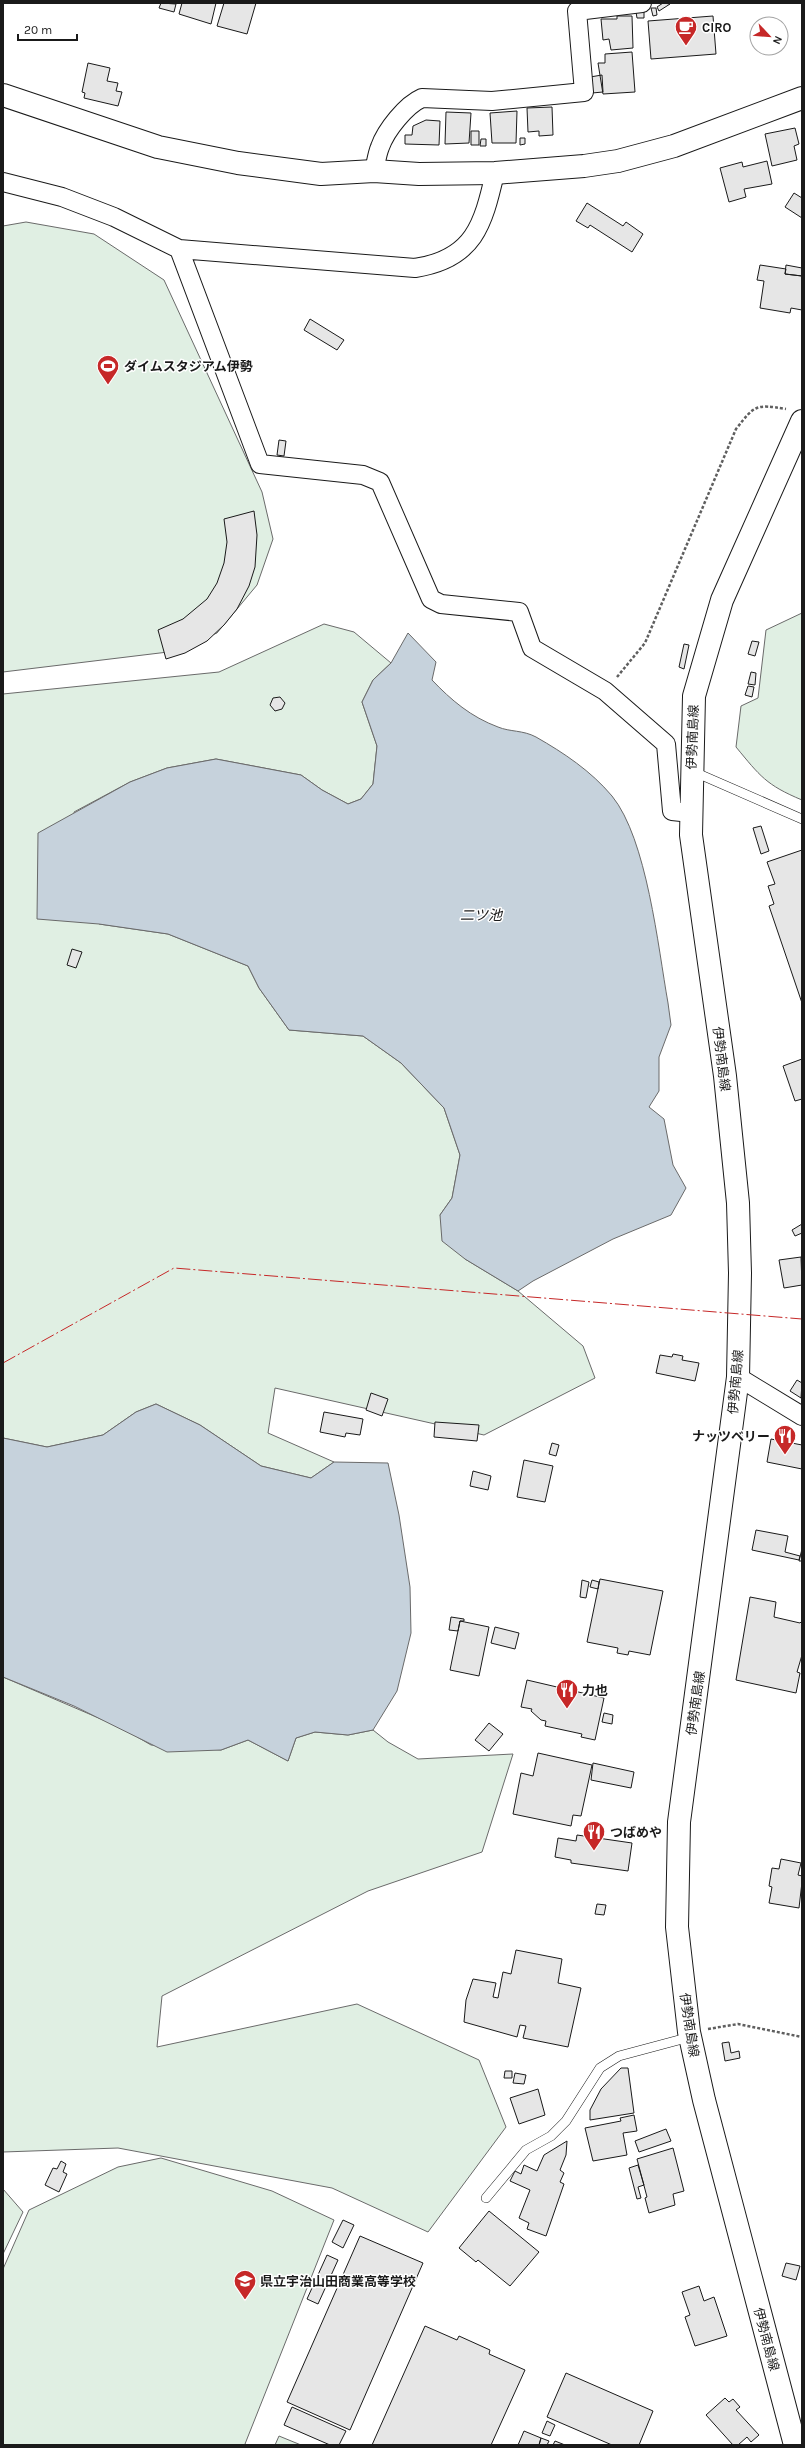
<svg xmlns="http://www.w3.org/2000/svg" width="805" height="2448" font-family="Karla,'Noto Sans JP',sans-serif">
	<rect width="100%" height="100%" fill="#fff"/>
	<!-- green -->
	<path fill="#e0efe3" stroke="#6a6a6a" d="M 26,222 L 94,234 L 164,280 L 262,492 L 273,539 L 257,585 L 217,633 L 168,652 L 3,672 L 3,226 Z
		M 802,613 L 802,800 C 766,785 760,776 736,747 L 741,706 L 758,698 L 766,630 Z
		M 324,624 L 354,632 L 391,663 L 373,680 L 362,702 L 377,746 L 373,784 L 361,799 L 348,804 L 322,790 L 301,775 L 216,759 L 167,768 L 130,782 L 74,812 L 99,924 L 168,934 L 248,966 L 259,988 L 289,1030 L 363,1036 L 401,1063 L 444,1108 L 460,1155 L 452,1198 L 440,1215 L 465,1259 L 518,1291 L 583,1346 L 595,1378 L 484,1435 L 275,1388 L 268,1433 L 334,1462 L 311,1478 L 261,1466 L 200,1425 L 156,1404 L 136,1412 L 103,1435 L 47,1447 L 3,1438 L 3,694 L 219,672 Z
		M 3,1677 L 122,1728 L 151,1745 L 221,1750 L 248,1740 L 288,1761 L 296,1738 L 315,1732 L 348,1735 L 373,1730 L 388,1742 L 418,1759 L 513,1754 L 482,1852 L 368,1891 L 162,1996 L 157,2047 L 357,2004 L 479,2060 L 506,2127 L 428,2232 L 332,2188 L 118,2148 L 3,2152 Z
		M 161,2158 L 272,2191 L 334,2220 L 245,2444 L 248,2445 L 3,2445 L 3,2269 L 29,2210 L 118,2167 Z
		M 3,2189 L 23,2212 L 3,2254 Z
		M 279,2436 L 301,2445 L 275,2445 Z"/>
	<!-- water -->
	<path fill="#c6d2dc" stroke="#6a6a6a" d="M 408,633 L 436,662 L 432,680 C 451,700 471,717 498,727 C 510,732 523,730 536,737 C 564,753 591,771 612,796 C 647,839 658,947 668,1003 L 671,1025 L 659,1057 L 659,1091 L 649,1107 L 664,1119 L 673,1165 L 686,1188 L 671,1215 L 613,1239 L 533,1281 L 518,1291 L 465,1259 L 442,1241 L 440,1215 L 452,1198 L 460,1155 L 444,1108 L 401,1063 L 363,1036 L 289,1030 L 259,988 L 248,966 L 168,934 L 99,924 L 37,919 L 38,833 L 130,782 L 167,768 L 216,759 L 301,775 L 322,790 L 348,804 L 361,799 L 373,784 L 377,746 L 362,702 L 373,680 L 391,663 Z
		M 156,1404 L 200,1425 L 261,1466 L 311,1478 L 334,1462 L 388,1463 L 399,1515 L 410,1587 L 411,1633 L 397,1691 L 373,1730 L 348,1735 L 315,1732 L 296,1738 L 288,1761 L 248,1740 L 221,1750 L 167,1752 L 74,1706 L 3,1677 L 3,1438 L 47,1447 L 103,1435 L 136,1412 Z"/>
	<!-- building -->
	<path fill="#e6e6e6" stroke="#1a1a1a" d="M 161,3 L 176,4 L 174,12 L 159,8 Z
		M 182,3 L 216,3 L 211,24 L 179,14 Z
		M 224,3 L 258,3 L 256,3 L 247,34 L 217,26 Z
		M 663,3 L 670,4 L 659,11 L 657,7 Z
		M 651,8 L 656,8 L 657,15 L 653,16 Z
		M 644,11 L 644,18 L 637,18 L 636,12 Z
		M 617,16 L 632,16 L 633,48 L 611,50 L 609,39 L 603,40 L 601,19 L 617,19 Z
		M 713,16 L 716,54 L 651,59 L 648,21 Z
		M 632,52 L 635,92 L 603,94 L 598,63 L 605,63 L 605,54 Z
		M 88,63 L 110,68 L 107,81 L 118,83 L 116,91 L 122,92 L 118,106 L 84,98 L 85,93 L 82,92 Z
		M 602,75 L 603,92 L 592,93 L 590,77 Z
		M 552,107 L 553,135 L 539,136 L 539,131 L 528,132 L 527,108 Z
		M 517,111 L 516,143 L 492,143 L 490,113 Z
		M 446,112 L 471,113 L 469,143 L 445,144 Z
		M 426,120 L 440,121 L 439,145 L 405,144 L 405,135 L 412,135 L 413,126 Z
		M 795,128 L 799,144 L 794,146 L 797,160 L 772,166 L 765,134 Z
		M 471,131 L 479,131 L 479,145 L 471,145 Z
		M 520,138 L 525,138 L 525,144 L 520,145 Z
		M 481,139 L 486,139 L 486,146 L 480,146 Z
		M 767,161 L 772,184 L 744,189 L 746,197 L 729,202 L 720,168 L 742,162 L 743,167 Z
		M 794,193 L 802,198 L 802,218 L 785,207 Z
		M 587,203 L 623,226 L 626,222 L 643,234 L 632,252 L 590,225 L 588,228 L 576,221 Z
		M 760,265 L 786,269 L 785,274 L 802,276 L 802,310 L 791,308 L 790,313 L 760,308 L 764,281 L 757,280 Z
		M 786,265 L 802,268 L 802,276 L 785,274 Z
		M 310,319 L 344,340 L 337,350 L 304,330 Z
		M 279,440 L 286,441 L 284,456 L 277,455 Z
		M 254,511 L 257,535 L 255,567 L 249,586 L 237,609 L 224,625 L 207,641 L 185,653 L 166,659 L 158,630 L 183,619 L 207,599 L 217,583 L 224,563 L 227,542 L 224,519 Z
		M 752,641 L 759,642 L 755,656 L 748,654 Z
		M 684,644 L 689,645 L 684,669 L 679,667 Z
		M 751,672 L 756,673 L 755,685 L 748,684 Z
		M 748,686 L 754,687 L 752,697 L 745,695 Z
		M 280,697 L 285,703 L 282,709 L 275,711 L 270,705 L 273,698 Z
		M 761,826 L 769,851 L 761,854 L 753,828 Z
		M 802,850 L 802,1003 L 769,906 L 774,904 L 768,886 L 775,884 L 767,862 Z
		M 72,949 L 82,952 L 76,968 L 67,965 Z
		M 802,1059 L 802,1099 L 795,1101 L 783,1066 Z
		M 802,1224 L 802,1233 L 795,1236 L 792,1230 Z
		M 801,1257 L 802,1285 L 784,1288 L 779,1260 Z
		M 673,1354 L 683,1356 L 682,1360 L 699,1363 L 695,1381 L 656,1373 L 660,1355 L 672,1357 Z
		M 797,1380 L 802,1383 L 801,1398 L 790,1391 Z
		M 371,1393 L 388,1399 L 382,1416 L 366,1410 Z
		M 324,1412 L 363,1419 L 360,1435 L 346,1433 L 345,1437 L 320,1432 Z
		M 435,1422 L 479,1425 L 477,1441 L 434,1437 Z
		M 771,1439 L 802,1445 L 802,1469 L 767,1462 Z
		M 552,1443 L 559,1445 L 556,1456 L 549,1454 Z
		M 524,1460 L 553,1466 L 545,1502 L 517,1497 Z
		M 473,1471 L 491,1476 L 488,1490 L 470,1486 Z
		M 756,1530 L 788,1536 L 785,1552 L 800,1556 L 799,1560 L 752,1550 Z
		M 802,1549 L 802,1561 L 799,1561 Z
		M 600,1579 L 663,1591 L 650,1655 L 629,1651 L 628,1655 L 617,1653 L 618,1648 L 587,1642 Z
		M 582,1580 L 589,1582 L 586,1598 L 580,1597 Z
		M 592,1580 L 599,1582 L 598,1589 L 590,1587 Z
		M 750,1597 L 776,1602 L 774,1617 L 800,1623 L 802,1621 L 802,1655 L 797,1672 L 800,1673 L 796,1693 L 736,1680 Z
		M 451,1617 L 464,1619 L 464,1621 L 460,1621 L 458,1631 L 449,1630 Z
		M 460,1621 L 489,1627 L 479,1676 L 450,1670 Z
		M 495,1627 L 519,1633 L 515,1649 L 491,1643 Z
		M 527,1680 L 604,1698 L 595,1740 L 581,1737 L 582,1734 L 545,1726 L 546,1721 L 541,1720 L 531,1711 L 532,1709 L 521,1707 Z
		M 604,1713 L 613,1715 L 612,1724 L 602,1722 Z
		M 489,1723 L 503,1734 L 489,1751 L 475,1740 Z
		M 538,1753 L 592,1765 L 581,1816 L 573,1815 L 571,1826 L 513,1814 L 521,1773 L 533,1776 Z
		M 593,1763 L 634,1772 L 631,1788 L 591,1780 Z
		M 577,1835 L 632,1843 L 628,1871 L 571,1863 L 571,1860 L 555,1857 L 558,1838 L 576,1841 Z
		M 781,1859 L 801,1863 L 798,1875 L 802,1876 L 802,1882 L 799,1908 L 769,1903 L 772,1887 L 769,1886 L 772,1868 L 779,1869 Z
		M 597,1904 L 606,1905 L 604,1915 L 595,1914 Z
		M 516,1950 L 562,1959 L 558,1983 L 581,1988 L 568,2047 L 523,2038 L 526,2026 L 520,2025 L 517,2037 L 464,2022 L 466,2000 L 473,1979 L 496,1983 L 493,1997 L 498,1998 L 503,1972 L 511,1974 Z
		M 729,2042 L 731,2053 L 739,2051 L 740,2058 L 725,2061 L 722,2043 Z
		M 621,2068 L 628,2068 L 634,2113 L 590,2120 L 590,2110 L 601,2089 Z
		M 505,2071 L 512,2071 L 512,2078 L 504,2078 Z
		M 515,2073 L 526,2075 L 524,2084 L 513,2083 Z
		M 538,2089 L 545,2115 L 519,2124 L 510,2098 Z
		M 634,2115 L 637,2131 L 623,2133 L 627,2155 L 593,2161 L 585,2128 L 621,2121 L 620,2118 Z
		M 666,2129 L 671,2141 L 639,2152 L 635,2141 Z
		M 567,2141 L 566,2155 L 560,2170 L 564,2173 L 560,2182 L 564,2184 L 546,2236 L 527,2229 L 529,2223 L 519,2218 L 530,2190 L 510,2181 L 515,2171 L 521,2174 L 524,2165 L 537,2171 L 544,2155 Z
		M 673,2148 L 684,2191 L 673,2194 L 675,2205 L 649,2213 L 645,2198 L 647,2197 L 637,2159 Z
		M 61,2161 L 66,2164 L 63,2172 L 67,2174 L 59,2192 L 45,2185 L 53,2168 L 57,2169 Z
		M 638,2165 L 644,2185 L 638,2187 L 641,2198 L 637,2199 L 629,2168 Z
		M 489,2211 L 539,2252 L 510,2286 L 478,2260 L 476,2262 L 459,2248 Z
		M 343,2220 L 354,2225 L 343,2248 L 332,2242 Z
		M 360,2236 L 423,2263 L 350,2430 L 287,2402 Z
		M 327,2255 L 338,2260 L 318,2304 L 307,2299 Z
		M 786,2263 L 800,2266 L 796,2280 L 782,2276 Z
		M 699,2286 L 704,2301 L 714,2297 L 727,2336 L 695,2346 L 685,2317 L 690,2315 L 682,2292 Z
		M 425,2326 L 457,2340 L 459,2336 L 490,2350 L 489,2354 L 525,2370 L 491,2445 L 372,2445 Z
		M 566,2373 L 653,2411 L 639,2445 L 612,2445 L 547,2417 Z
		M 725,2398 L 729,2402 L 733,2399 L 740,2407 L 736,2410 L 759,2435 L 751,2442 L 747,2437 L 738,2445 L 733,2445 L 706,2415 Z
		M 292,2407 L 346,2431 L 339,2445 L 330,2445 L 284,2425 Z
		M 547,2421 L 555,2425 L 550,2436 L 542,2433 Z
		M 524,2431 L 541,2438 L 539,2445 L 518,2445 Z
		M 541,2438 L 549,2441 L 547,2445 L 539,2445 Z
		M 555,2441 L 565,2445 L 553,2445 Z"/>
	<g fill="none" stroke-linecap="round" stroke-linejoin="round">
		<!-- service casing -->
		<g stroke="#1a1a1a" stroke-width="10">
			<path id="service" d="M 692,771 L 802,819
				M 486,2198 L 526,2150 L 551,2136 L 566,2121 L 600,2068 L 619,2056 L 690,2037"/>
		</g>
		<!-- minor casing -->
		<g stroke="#1a1a1a" stroke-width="20">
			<path id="minor" d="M 374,171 C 376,163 377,154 380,147 C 386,130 406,105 422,98 L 492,101 L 584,92 L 577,11 L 642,3
				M 3,182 L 62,197 L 114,217 L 179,249 L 415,268 C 474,259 483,225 495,173
				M 179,249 L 260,464 L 363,475 L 380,482 L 431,599 L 441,604 L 519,612 L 532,648 L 605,691 L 666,744 L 672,811 L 691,813
				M 738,1377 L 802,1416"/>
		</g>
		<!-- tertiary casing -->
		<g stroke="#1a1a1a" stroke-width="24">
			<path id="tertiary" d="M 3,95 L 158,147 L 238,163 L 321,174 L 374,171 L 419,174 L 495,173 L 584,166 L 618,161 L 674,146 L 802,98"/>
		</g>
		<!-- primary casing -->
		<g stroke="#1a1a1a" stroke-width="24">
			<path id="primary" d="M 795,2445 L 704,2100 L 689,2032 L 677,1927 L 679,1822 L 738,1377 L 740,1273 L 738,1203 L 725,1076 L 691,835 L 694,696 L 722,600 L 802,421"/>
		</g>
		<!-- path -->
		<path stroke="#5f5f5f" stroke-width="2.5" stroke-dasharray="3 2" stroke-linecap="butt" d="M 617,677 L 645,643 L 736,429 C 755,405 755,404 786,409
			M 708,2029 L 738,2024 L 802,2037"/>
		<!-- service -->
		<use href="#service" stroke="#fff" stroke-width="9"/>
		<!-- minor -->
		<use href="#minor" stroke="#fff" stroke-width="18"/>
		<!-- tertiary -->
		<use href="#tertiary" stroke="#fff" stroke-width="22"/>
		<!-- primary -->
		<use href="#primary" stroke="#fff" stroke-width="22"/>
		<!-- power -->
		<path stroke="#c62828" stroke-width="1" stroke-dasharray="14 3 2 3" stroke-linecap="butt" d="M 3,1363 L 174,1268 L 802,1319"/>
	</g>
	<!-- icons -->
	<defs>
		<g id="cafe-pin" transform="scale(1.15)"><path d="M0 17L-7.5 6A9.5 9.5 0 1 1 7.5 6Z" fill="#c62828" stroke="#fff"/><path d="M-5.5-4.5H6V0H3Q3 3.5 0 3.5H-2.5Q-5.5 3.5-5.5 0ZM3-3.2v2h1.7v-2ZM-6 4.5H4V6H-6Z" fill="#fff"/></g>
		<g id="stadium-pin" transform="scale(1.15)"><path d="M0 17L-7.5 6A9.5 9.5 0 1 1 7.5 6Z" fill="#c62828" stroke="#fff"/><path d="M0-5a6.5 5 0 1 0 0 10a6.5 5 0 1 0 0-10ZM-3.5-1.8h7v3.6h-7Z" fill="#fff"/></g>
		<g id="restaurant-pin" transform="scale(1.15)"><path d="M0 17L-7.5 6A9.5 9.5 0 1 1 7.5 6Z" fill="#c62828" stroke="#fff"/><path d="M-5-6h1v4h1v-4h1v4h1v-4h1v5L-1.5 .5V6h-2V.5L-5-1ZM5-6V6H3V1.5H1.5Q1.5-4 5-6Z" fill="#fff"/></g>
		<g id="school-pin" transform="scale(1.15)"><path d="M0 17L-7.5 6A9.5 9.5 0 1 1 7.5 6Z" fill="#c62828" stroke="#fff"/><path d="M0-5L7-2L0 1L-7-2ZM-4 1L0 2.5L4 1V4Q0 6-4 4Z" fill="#fff"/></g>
	</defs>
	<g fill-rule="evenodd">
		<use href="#cafe-pin" x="686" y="27"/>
		<use href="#stadium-pin" x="108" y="366"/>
		<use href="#restaurant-pin" x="785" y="1436"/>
		<use href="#restaurant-pin" x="567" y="1690"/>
		<use href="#restaurant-pin" x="594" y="1832"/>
		<use href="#school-pin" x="245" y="2281"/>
	</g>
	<g text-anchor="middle" stroke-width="3" stroke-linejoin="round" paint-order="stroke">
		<!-- poi labels -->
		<g font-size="13" font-weight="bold" fill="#1a1a1a" stroke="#fff" text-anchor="start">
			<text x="702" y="32">CIRO</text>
			<text x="124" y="371">ダイムスタジアム伊勢</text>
			<text x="770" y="1441" text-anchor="end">ナッツベリー</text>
			<text x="582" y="1695">力也</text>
			<text x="610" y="1837">つばめや</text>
			<text x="260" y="2286">県立宇治山田商業高等学校</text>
		</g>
		<!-- street labels -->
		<g font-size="13" fill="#1a1a1a" stroke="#fff">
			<text transform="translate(692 737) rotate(-88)" y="5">伊勢南島線</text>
			<text transform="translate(722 1059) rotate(83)" y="5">伊勢南島線</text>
			<text transform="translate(735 1382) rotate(-85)" y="5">伊勢南島線</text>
			<text transform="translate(695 1703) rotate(-82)" y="5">伊勢南島線</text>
			<text transform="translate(690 2025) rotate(81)" y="5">伊勢南島線</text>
			<text transform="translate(767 2339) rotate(75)" y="5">伊勢南島線</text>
		</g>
		<!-- water labels -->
		<g font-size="14" font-style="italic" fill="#1a1a1a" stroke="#fff">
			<text x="481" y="920">二ツ池</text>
		</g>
	</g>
	<!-- border -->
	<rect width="805" height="2448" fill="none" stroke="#1a1a1a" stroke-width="8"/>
	<!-- north arrow -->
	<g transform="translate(769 36) rotate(116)"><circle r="19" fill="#ffffff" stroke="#a3a3a3"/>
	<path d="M0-3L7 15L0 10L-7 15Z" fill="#c62828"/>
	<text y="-6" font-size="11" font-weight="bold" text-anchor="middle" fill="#1a1a1a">N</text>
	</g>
	<!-- scale -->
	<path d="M18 34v6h59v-6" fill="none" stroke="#1a1a1a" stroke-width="2"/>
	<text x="24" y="34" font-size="12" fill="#1a1a1a" stroke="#ffffff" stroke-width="3" paint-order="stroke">20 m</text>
</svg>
